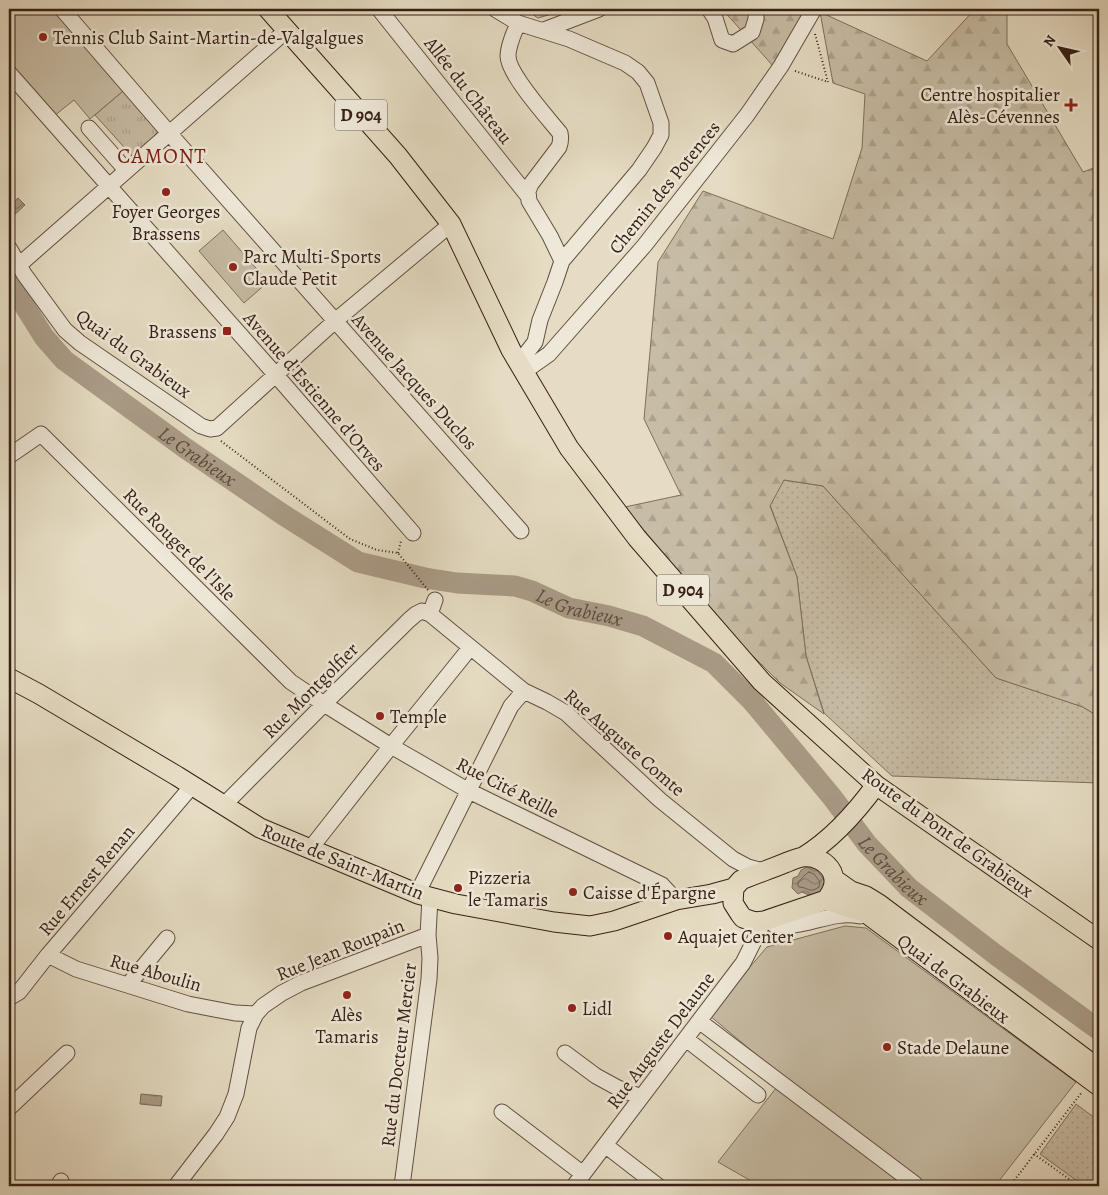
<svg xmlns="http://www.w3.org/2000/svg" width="1108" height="1195" font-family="Alegreya,serif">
	<defs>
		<pattern id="grass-dots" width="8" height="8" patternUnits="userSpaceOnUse" patternTransform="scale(1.25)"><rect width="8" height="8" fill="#c7bca5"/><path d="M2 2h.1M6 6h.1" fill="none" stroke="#aca18d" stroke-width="1.8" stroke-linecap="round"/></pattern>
		<pattern id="forest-firs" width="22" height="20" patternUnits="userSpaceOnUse" patternTransform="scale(1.25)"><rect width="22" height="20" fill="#c7bca5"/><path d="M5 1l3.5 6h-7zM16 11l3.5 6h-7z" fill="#aca18d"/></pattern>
		<pattern id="park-tufts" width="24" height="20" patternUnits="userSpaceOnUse" patternTransform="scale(1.25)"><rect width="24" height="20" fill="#c7bca5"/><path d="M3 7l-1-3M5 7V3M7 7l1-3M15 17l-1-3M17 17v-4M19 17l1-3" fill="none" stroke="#aca18d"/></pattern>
		<pattern id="water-waves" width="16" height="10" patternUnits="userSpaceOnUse" patternTransform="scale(1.25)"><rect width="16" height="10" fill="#aa9c88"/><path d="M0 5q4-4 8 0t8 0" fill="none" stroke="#8b7f6e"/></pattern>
	</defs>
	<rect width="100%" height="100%" fill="#e5dcc3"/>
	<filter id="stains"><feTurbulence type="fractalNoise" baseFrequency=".004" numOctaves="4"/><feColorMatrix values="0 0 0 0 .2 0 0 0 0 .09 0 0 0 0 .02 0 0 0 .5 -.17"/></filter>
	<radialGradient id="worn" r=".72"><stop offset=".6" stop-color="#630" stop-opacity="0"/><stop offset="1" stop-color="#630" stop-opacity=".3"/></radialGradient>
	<!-- grass -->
	<path fill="url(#grass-dots)" stroke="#7f6e5c" d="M 783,480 L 823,486 L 996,678 L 1083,707 L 1099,717 L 1099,783 L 892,776 L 824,713 L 806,656 L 797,577 L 770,505 Z
		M 1076,1104 L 1099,1121 L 1099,1186 L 1084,1186 L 1040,1154 Z"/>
	<!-- forest -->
	<path fill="url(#forest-firs)" stroke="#7f6e5c" d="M 524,9 L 569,9 L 538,18 Z
		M 722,9 L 805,9 L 774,67 Z
		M 975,9 L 1007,9 L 1007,44 L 1083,172 L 1099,166 L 1099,717 L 1083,707 L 996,678 L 823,486 L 784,480 L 770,506 L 797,577 L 806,656 L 824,714 L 780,683 L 721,624 L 625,507 L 681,495 L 644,419 L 658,262 L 703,191 L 833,239 L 862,148 L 865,94 L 833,83 L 820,12 L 927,61 Z"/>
	<!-- park -->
	<path fill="url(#park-tufts)" stroke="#7f6e5c" d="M 123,91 L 158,132 L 133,157 L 95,115 Z"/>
	<!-- pitch -->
	<path fill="#c7bca5" stroke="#7f6e5c" d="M 9,9 L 53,9 L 123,91 L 90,119 L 74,100 L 54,116 L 9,64 Z
		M 223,230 L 268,282 L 244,303 L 199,251 Z
		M 845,926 L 866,928 L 1076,1082 L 995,1186 L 760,1186 L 718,1162 L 784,1078 L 709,1015 L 767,947 Z"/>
	<!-- water -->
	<path fill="url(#water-waves)" stroke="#7c6a5a" d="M 18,198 L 25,205 L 12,217 L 9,213 L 9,206 Z
		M 809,866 L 817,870 L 825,881 L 822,891 L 811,896 L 802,892 L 798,894 L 792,888 L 793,878 L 798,876 L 801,870 Z
		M 141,1094 L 162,1096 L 161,1106 L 140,1104 Z"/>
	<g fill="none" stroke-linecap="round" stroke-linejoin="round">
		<!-- shore -->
		<path stroke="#705e4e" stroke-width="1" d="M 809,872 L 814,874 L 820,882 L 819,887 C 809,894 808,887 799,887 L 798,886 L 798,882 C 803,879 804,874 809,872 Z"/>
		<!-- river -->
		<path stroke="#aa9c88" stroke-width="21" id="s1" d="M 9,281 L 44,337 L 64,360 L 185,448 L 282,514 L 358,562 L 425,578 L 457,583 L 515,586 L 532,591 L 569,608 L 609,616 L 643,626 L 714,663 L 752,701 L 832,797 L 867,844 L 909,888 L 996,955 L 1099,1030"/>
		<!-- minor casing -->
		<g stroke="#624f40" stroke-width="17">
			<path id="minor" d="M 62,9 L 169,133 L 521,531
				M 379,9 L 528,196
				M 495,9 L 518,23 C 514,33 508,45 508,56 C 508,74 547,117 560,133 C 561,138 561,142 559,147 L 531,184 L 528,191 L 529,201 L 550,236 L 562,261
				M 709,9 L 715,18 L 722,40 L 733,44 L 752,32 L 756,19 L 756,9
				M 518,23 L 569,39 L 625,63 L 638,72 L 647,83 L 661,123 L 661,135 L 654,148 L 639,170 L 562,261 L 555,282 L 540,320 L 535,342 L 525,355 L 521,368 L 532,366 L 549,354 L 644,246 L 747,115 L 781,66 L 814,9
				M 544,30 L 599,9
				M 9,73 L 275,374 L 413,533
				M 89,128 L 126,170
				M 9,248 L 24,274 L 65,330 L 80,343 L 201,426 L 210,429 L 217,428 L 335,321 L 451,224
				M 19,265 L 287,30
				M 9,456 L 41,434 L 291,682 L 324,704 L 391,746 L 469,791 L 662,885 L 676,900
				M 430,614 L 435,600
				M 223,806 L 324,704 L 409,620 L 416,614 L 422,611 L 430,614 L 524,691 L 547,702 L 566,713 L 660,800 L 733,859 L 748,867 L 763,871
				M 310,849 L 391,746 L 470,648
				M 418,894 L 420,888 L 511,706 L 524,691
				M 768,920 L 778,928 C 787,926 796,925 805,923 C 824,919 840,912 860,916
				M 48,955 L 76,969 L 188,1004 L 235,1013 L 256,1014
				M 128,985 L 167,938
				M 9,998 L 19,992 L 48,955 L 192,786
				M 699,1021 L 915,1184
				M 686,1039 L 758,1095
				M 565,1053 L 596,1076 L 618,1088 L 641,1097
				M 9,1108 L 67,1053
				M 502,1112 L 583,1174
				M 605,1145 L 658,1186
				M 58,1186 L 61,1181
				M 176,1186 L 216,1134 L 227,1117 L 236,1094 L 249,1028 L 256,1014 L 263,1006 L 282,993 L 301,983 L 428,935
				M 402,1186 L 429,979 L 430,958 L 428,935 L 430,898
				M 574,1186 L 743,963 L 764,921"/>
		</g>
		<!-- major casing -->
		<g stroke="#372014" stroke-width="21">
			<path id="major" d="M 268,9 L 398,156 L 451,224 L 511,350 L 569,448 L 637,538 L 762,682 L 876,785 L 1099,940
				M 9,678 L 39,694 L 177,776 L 260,828 L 418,894 L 456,904 L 554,922 L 590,926 L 614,921 L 676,900 L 712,894 L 734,888 L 741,880 C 756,874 770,869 785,863 C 790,861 797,858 803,857 C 814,855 827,862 832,872 C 837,883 832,892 826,900 L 764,921 L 755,922 L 743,918 L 740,914 L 733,903 L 734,888
				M 803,857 C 831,840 857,811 876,785
				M 834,879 L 851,891 L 866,896 L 879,904 L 1099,1069
				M 826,900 L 866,913 L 1099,1086"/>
		</g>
		<!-- path -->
		<path stroke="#372014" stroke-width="2" stroke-dasharray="1 2.5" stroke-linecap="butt" d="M 815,34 L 828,82
			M 795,71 L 828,82
			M 221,441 L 350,539 L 377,550 L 398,553 L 428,590
			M 398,553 L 401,541
			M 1034,1154 L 1079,1186
			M 1013,1183 L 1018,1186
			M 1010,1186 L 1082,1092"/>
		<!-- minor -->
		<use href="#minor" stroke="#eee8d8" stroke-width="15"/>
		<!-- major -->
		<use href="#major" stroke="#e5dcc3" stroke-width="19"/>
	</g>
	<!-- markers -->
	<g fill="#8f2418" stroke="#eee8d8" stroke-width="2">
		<circle cx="43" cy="37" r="5"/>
		<path d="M1068.5 97.5h5v5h5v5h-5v5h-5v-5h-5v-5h5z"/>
		<circle cx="166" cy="192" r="5"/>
		<circle cx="233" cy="267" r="5"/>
		<rect x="222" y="326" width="10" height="10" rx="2.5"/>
		<circle cx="380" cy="716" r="5"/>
		<circle cx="458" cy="888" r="5"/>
		<circle cx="573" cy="892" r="5"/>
		<circle cx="668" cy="936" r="5"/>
		<circle cx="347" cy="995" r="5"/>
		<circle cx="572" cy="1008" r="5"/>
		<circle cx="887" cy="1047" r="5"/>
	</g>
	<g text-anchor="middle" stroke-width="5" stroke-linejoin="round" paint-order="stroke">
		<!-- shield labels -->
		<g fill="#eee8d8" stroke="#6e5c4f" stroke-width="1">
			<rect x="335" y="99.5" width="52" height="31" rx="4"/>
			<rect x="657" y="574.5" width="52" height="31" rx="4"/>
		</g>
		<g font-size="18" font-weight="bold" fill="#372014">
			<text x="361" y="121">D 904</text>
			<text x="683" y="596">D 904</text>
		</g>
		<!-- poi labels -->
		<g font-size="19" fill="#372014" stroke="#eee8d8" text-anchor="start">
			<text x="53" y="44">Tennis Club Saint-Martin-de-Valgalgues</text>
			<text x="1060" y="101" text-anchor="end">Centre hospitalier<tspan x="1060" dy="22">Alès-Cévennes</tspan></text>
			<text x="166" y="218" text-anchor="middle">Foyer Georges<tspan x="166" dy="22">Brassens</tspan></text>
			<text x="243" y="263">Parc Multi-Sports<tspan x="243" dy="22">Claude Petit</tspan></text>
			<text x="217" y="338" text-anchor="end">Brassens</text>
			<text x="390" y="723">Temple</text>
			<text x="468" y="884">Pizzeria<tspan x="468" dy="22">le Tamaris</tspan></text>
			<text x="583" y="899">Caisse d'Épargne</text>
			<text x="678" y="943">Aquajet Center</text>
			<text x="582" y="1015">Lidl</text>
			<text x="347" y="1021" text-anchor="middle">Alès<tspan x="347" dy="22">Tamaris</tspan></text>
			<text x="897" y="1054">Stade Delaune</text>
		</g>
		<!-- street labels -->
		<g font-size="19" fill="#372014" stroke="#eee8d8">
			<text transform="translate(469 90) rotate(52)" y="7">Allée du Château</text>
			<text transform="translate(664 187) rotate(-51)" y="7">Chemin des Potences</text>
			<text transform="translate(134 353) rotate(36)" y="7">Quai du Grabieux</text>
			<text transform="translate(415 381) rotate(48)" y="7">Avenue Jacques Duclos</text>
			<text transform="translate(315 391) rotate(49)" y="7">Avenue d'Estienne d'Orves</text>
			<text transform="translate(180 544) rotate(45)" y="7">Rue Rouget de l'Isle</text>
			<text transform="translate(310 690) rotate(-45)" y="7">Rue Montgolfier</text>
			<text transform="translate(625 742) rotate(41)" y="7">Rue Auguste Comte</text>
			<text transform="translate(508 787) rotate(27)" y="7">Rue Cité Reille</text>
			<text transform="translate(948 832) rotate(36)" y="7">Route du Pont de Grabieux</text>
			<text transform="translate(343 861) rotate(22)" y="7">Route de Saint-Martin</text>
			<text transform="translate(86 880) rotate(-50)" y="7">Rue Ernest Renan</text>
			<text transform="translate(340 949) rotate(-22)" y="7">Rue Jean Roupain</text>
			<text transform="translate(156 972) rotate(16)" y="7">Rue Aboulin</text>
			<text transform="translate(954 978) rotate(37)" y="7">Quai de Grabieux</text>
			<text transform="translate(660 1040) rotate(-53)" y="7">Rue Auguste Delaune</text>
			<text transform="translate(398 1055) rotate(-83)" y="7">Rue du Docteur Mercier</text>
		</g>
		<!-- water labels -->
		<g font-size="20" font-style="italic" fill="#5f4b3d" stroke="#eee8d8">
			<text dy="7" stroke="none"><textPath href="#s1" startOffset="261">Le Grabieux</textPath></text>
			<text dy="7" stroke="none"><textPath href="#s1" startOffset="681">Le Grabieux</textPath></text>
			<text dy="7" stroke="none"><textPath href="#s1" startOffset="1102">Le Grabieux</textPath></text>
		</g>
		<!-- quarter labels -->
		<g font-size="21" letter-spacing="1" fill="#7a1f14" stroke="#eee8d8">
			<text x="162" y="163">CAMONT</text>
		</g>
	</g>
	<!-- margin -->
	<rect width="1108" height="1195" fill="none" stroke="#e5dcc3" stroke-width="30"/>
	<rect x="10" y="10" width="1088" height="1175" fill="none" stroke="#372014" stroke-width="2.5"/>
	<rect x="15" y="15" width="1078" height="1165" fill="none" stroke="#372014"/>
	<!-- north arrow -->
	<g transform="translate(1060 48) rotate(304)" stroke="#eee8d8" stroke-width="4" paint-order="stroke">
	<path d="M0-4L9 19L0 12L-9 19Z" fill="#372014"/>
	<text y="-8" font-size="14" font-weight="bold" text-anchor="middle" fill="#372014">N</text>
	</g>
	<rect width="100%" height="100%" filter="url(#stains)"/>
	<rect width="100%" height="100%" fill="url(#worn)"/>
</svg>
